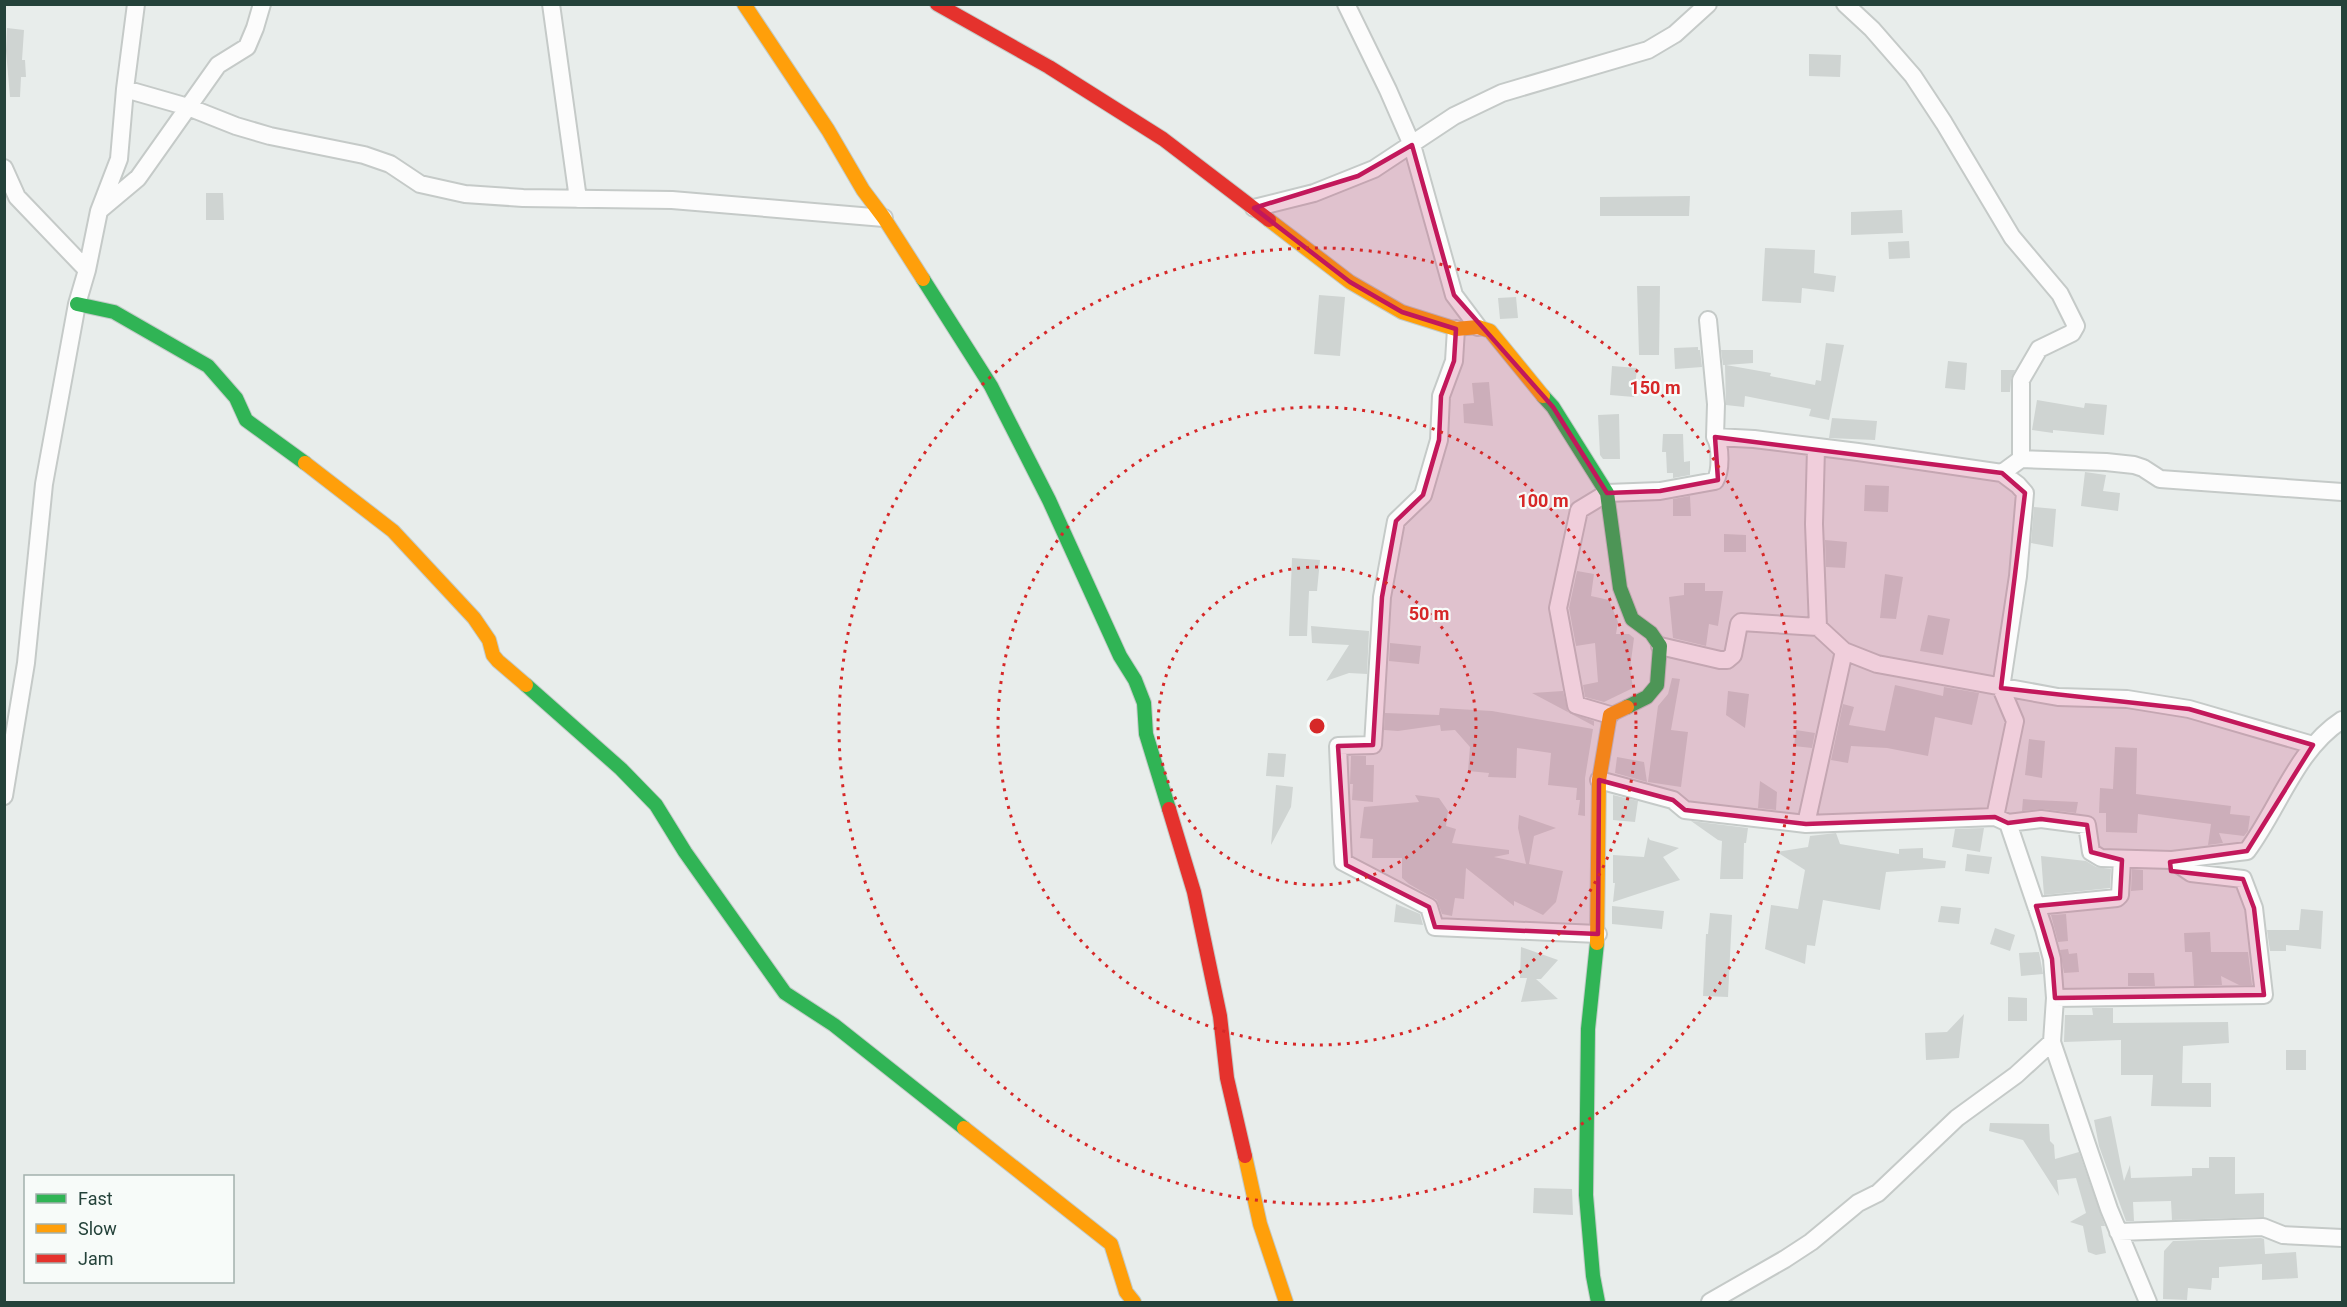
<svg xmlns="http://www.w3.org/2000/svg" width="2347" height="1307" font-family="Roboto,sans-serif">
	<rect width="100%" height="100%" fill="#e8edeb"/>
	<!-- building -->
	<path fill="#cfd4d2" d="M 7,28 L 24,30 L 22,60 L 25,60 L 26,77 L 21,77 L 20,97 L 10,97 L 6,51 Z
		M 1809,54 L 1841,55 L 1840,77 L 1809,76 Z
		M 206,193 L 223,193 L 224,220 L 206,220 Z
		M 1690,196 L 1689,216 L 1600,216 L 1600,197 Z
		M 1902,210 L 1903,233 L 1851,235 L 1851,212 Z
		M 1909,241 L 1910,258 L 1889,259 L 1888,242 Z
		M 1765,248 L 1815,250 L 1814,273 L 1836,276 L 1834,292 L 1802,288 L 1801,303 L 1762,301 Z
		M 1637,286 L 1660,286 L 1659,355 L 1639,355 Z
		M 1319,295 L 1345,297 L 1340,356 L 1314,354 Z
		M 1516,297 L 1518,318 L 1500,319 L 1498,298 Z
		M 1826,343 L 1844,345 L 1829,420 L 1809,416 L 1811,409 L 1745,396 L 1744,407 L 1726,405 L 1725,365 L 1723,365 L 1721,350 L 1753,350 L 1753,363 L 1726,365 L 1771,373 L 1770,376 L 1815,385 L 1816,380 L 1821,381 Z
		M 1698,347 L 1698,350 L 1700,350 L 1702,367 L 1675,369 L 1674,348 Z
		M 1948,361 L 1967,363 L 1965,390 L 1945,388 Z
		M 1612,366 L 1637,368 L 1634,397 L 1610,395 Z
		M 2001,370 L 2015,370 L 2011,379 L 2010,392 L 2001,392 Z
		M 1489,382 L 1493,426 L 1464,423 L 1463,404 L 1474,403 L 1472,383 Z
		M 2037,400 L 2084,408 L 2085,403 L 2107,405 L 2104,435 L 2053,430 L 2053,433 L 2032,430 Z
		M 1619,414 L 1620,459 L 1603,459 L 1600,455 L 1598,415 Z
		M 1832,418 L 1877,421 L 1875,440 L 1829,438 Z
		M 1663,434 L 1683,434 L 1684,462 L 1690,461 L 1690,475 L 1673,478 L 1673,473 L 1667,473 L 1666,452 L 1662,452 Z
		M 2085,472 L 2106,475 L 2103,491 L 2120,493 L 2118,511 L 2081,506 Z
		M 1865,485 L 1889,486 L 1888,512 L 1864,511 Z
		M 1690,496 L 1691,516 L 1673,516 L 1673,499 Z
		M 2034,507 L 2056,509 L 2053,547 L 2031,543 Z
		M 1724,534 L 1746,535 L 1746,552 L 1724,552 Z
		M 1825,540 L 1847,542 L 1845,568 L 1826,567 Z
		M 1292,558 L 1320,560 L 1317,591 L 1309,591 L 1307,636 L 1289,636 Z
		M 1577,571 L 1594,574 L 1591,596 L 1609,600 L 1618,622 L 1616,634 L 1629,634 L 1634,638 L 1630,669 L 1633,688 L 1604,702 L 1585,697 L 1583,685 L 1598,682 L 1595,643 L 1576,646 L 1569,608 Z
		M 1885,574 L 1903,577 L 1896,619 L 1880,618 Z
		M 1684,583 L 1705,583 L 1705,591 L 1723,591 L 1718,626 L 1709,624 L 1706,646 L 1673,638 L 1669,597 L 1684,595 Z
		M 1928,615 L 1950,619 L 1943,655 L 1920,651 Z
		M 1311,626 L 1369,631 L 1367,674 L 1349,673 L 1326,681 L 1349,645 L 1312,643 Z
		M 1390,643 L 1421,646 L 1419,664 L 1389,661 Z
		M 1672,678 L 1680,679 L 1671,730 L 1688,732 L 1681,787 L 1648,782 L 1658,706 L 1668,694 Z
		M 1895,685 L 1943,696 L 1944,687 L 1979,693 L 1972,725 L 1935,717 L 1928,756 L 1887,748 L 1851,746 L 1848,763 L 1831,760 L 1843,704 L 1854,707 L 1849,725 L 1885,731 Z
		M 1563,691 L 1568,712 L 1594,721 L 1594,726 L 1532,693 Z
		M 1728,691 L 1749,694 L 1745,728 L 1726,715 Z
		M 1440,708 L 1492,711 L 1593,729 L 1585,778 L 1585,816 L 1578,815 L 1580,800 L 1576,800 L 1577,788 L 1548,785 L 1551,753 L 1517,748 L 1516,778 L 1488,777 L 1489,773 L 1468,771 L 1470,747 L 1455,730 L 1441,731 L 1440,725 L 1398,731 L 1384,730 L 1385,713 L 1439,715 Z
		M 1796,730 L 1815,733 L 1812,748 L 1794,746 Z
		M 2029,739 L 2045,741 L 2042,778 L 2025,775 Z
		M 2115,747 L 2137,748 L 2136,794 L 2231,806 L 2230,814 L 2250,816 L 2248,831 L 2244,836 L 2219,833 L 2223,843 L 2208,845 L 2211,824 L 2138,814 L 2137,833 L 2106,832 L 2106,813 L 2099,813 L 2100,788 L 2113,789 Z
		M 1268,753 L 1286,754 L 1284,777 L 1266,776 Z
		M 1351,756 L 1366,756 L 1366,765 L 1374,765 L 1373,802 L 1352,800 L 1353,784 L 1350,784 Z
		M 1617,757 L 1644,762 L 1647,782 L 1615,773 Z
		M 1760,781 L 1777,792 L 1776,810 L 1758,808 Z
		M 1276,785 L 1293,787 L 1291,807 L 1271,845 Z
		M 1415,795 L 1439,798 L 1448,811 L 1446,826 L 1456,829 L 1452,843 L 1509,850 L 1509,854 L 1494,857 L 1526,864 L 1518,828 L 1519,815 L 1556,828 L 1534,836 L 1529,864 L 1563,871 L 1556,902 L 1543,915 L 1514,901 L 1514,906 L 1466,868 L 1464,899 L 1455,898 L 1452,916 L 1442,914 L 1437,900 L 1409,884 L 1402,878 L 1402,858 L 1372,858 L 1373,839 L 1360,838 L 1364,807 L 1419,802 Z
		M 1613,795 L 1638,801 L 1635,822 L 1613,820 Z
		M 2023,799 L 2034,800 L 2078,802 L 2076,813 L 2042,809 L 2022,811 Z
		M 1691,821 L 1748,828 L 1746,843 L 1744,843 L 1743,879 L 1720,879 L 1722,841 L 1718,840 Z
		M 1984,828 L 1980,852 L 1952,847 L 1955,829 Z
		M 1836,833 L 1840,844 L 1899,854 L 1899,849 L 1923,848 L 1923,858 L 1946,861 L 1945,868 L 1886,872 L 1880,910 L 1823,900 L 1815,946 L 1807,945 L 1805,964 L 1765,949 L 1771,905 L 1798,909 L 1805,870 L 1777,852 L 1808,847 L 1810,836 Z
		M 1648,837 L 1650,840 L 1679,848 L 1663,857 L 1680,880 L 1613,902 L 1615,883 L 1613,883 L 1613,855 L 1644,857 Z
		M 1967,854 L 1992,857 L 1989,874 L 1965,871 Z
		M 2041,856 L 2086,861 L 2096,867 L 2111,869 L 2110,888 L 2044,895 Z
		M 2132,869 L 2143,870 L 2143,890 L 2131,891 Z
		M 1396,904 L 1420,914 L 1423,925 L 1394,922 Z
		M 1612,906 L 1664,911 L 1662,929 L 1612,924 Z
		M 1941,906 L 1961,908 L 1959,924 L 1938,922 Z
		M 2301,909 L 2323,911 L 2321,949 L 2286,945 L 2286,951 L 2270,951 L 2267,930 L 2299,930 Z
		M 1710,913 L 1732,915 L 1728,997 L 1703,996 L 1706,934 L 1708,934 Z
		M 2066,914 L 2068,941 L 2058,942 L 2051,915 Z
		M 1995,928 L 2015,935 L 2010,951 L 1990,944 Z
		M 2210,932 L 2211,952 L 2248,952 L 2252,985 L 2239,985 L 2221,976 L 2222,985 L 2194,986 L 2192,952 L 2185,952 L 2184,933 Z
		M 1521,947 L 1558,960 L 1541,979 L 1536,979 L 1558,999 L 1521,1002 L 1527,978 L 1520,978 Z
		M 2068,949 L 2069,954 L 2077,953 L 2079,972 L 2064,973 L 2060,950 Z
		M 2039,952 L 2043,974 L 2021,976 L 2019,953 Z
		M 2128,973 L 2154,973 L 2155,986 L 2128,986 Z
		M 2008,997 L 2027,998 L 2027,1021 L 2008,1021 Z
		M 2092,1008 L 2113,1008 L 2113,1023 L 2228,1022 L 2229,1043 L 2183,1046 L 2182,1083 L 2211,1083 L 2211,1107 L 2151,1106 L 2153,1075 L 2121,1075 L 2121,1040 L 2064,1042 L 2065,1015 L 2093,1015 Z
		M 1964,1014 L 1959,1058 L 1926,1060 L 1925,1033 L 1947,1032 Z
		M 2286,1050 L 2306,1050 L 2306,1070 L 2286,1070 Z
		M 2111,1116 L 2124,1181 L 2130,1165 L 2131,1178 L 2192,1176 L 2192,1168 L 2209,1168 L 2209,1157 L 2235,1157 L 2235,1194 L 2264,1193 L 2264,1217 L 2172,1220 L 2171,1201 L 2133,1202 L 2134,1221 L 2126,1221 L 2099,1146 L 2094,1120 Z
		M 1990,1123 L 2049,1124 L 2050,1141 L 2054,1145 L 2055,1159 L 2079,1152 L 2105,1226 L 2101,1226 L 2106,1253 L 2096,1255 L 2088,1252 L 2083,1226 L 2070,1222 L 2086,1213 L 2076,1178 L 2057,1180 L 2059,1196 L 2023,1140 L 1989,1131 Z
		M 1534,1188 L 1572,1189 L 1573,1215 L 1533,1213 Z
		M 2261,1238 L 2264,1239 L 2265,1254 L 2296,1252 L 2298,1278 L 2262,1280 L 2262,1264 L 2219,1267 L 2219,1278 L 2212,1278 L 2211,1290 L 2188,1288 L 2187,1300 L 2163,1299 L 2164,1251 L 2173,1241 Z"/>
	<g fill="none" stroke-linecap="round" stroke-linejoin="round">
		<!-- street casing -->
		<g stroke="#c5cac8" stroke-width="20">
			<path id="street" d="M 551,4 L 578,199
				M 1346,4 L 1388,90 L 1412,145 L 1454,295 L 1478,327
				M 1845,4 L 1872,29 L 1913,76 L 1944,123 L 2012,237 L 2060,294 L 2076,326 L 2072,333 L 2039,349 L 2021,380 L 2021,459 L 2002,473 L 2018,485 L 2025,493 L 2018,576 L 2001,688 L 2015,721 L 1995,817
				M 125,89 L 188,107 L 236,126 L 270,136 L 364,155 L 390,164 L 420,184 L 465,194 L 523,198 L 672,200 L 884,218
				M 4,168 L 17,197 L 87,270
				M 1254,208 L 1314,193 L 1374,169 L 1454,116 L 1502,93 L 1648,50 L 1675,34 L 1708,4
				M 101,209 L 138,178 L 218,65 L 247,47 L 255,28 L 262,4
				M 1708,320 L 1716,404 L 1715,437
				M 1456,329 L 1454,361 L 1441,396 L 1439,440 L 1423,495 L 1396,521 L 1382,597 L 1373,745 L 1338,746 L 1343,862 L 1429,907 L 1435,927 L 1598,934
				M 1816,448 L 1814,524 L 1818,627
				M 2021,459 L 2106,462 L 2134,465 L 2143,468 L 2160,479 L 2342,492
				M 1660,646 L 1720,660 L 1727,660 L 1733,655 L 1739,624 L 1741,622 L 1818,627 L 1844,651 L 1877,664 L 2058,697 L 2127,699 L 2189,709 L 2313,745
				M 1610,715 L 1576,705 L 1558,608 L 1579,510 L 1607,493 L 1660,491 L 1715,481 C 1721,472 1721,446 1715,437 L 1754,439 L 1858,452 L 2002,473
				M 1599,780 L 1673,800 L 1685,810 L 1806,824 L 1995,817 L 2008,823 L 2041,819 L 2087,825 L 2091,852 L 2101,858 L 2172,860 L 2247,851 C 2279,808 2296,750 2342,720
				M 4,796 L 26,663 L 44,484 L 77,304 L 87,270 L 99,211 L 119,159 L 125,89 L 136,4
				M 2008,823 L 2044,929 L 2052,959 L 2055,998 L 2052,1042 L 2109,1209 L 2148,1302
				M 1806,824 L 1844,651
				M 2036,906 L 2117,898 L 2120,895 L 2122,860
				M 2055,998 L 2264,995 L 2254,908 L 2243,879 L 2191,873 L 2172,860
				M 2118,1232 L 2263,1227 L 2283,1235 L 2342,1238
				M 1710,1302 L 1785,1259 L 1811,1242 L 1858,1203 L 1878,1193 L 1957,1118 L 2016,1075 L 2052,1042"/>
		</g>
		<!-- fast casing -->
		<g stroke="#c3cbc8" stroke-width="16">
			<path id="fast" d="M 923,279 L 991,386 L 1049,500 L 1120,656 L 1135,680 L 1144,703 L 1146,734 L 1169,809
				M 77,304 L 114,312 L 208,366 L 236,398 L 246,420 L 305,463
				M 1543,396 L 1553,407 L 1607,493 L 1620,588 L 1632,619 L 1651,633 L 1660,646 L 1657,685 L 1647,697 L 1627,707
				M 526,685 L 621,769 L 656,805 L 685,852 L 785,993 L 834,1025 L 964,1128
				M 1597,943 L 1588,1029 L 1586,1195 L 1593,1276 L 1598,1302"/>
		</g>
		<!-- slow casing -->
		<g stroke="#c3cbc8" stroke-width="16">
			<path id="slow" d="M 744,4 L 828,130 L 863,190 L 884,218 L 923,279
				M 1269,220 L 1350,282 L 1402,312 L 1456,329 L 1478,327 L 1490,331 L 1543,396
				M 305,463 L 393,531 L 474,618 L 489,640 L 493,655 L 498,661 L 526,685
				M 1597,943 L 1599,780 L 1610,715 L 1627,707
				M 964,1128 L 1111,1244 L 1126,1292 L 1134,1302
				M 1245,1156 L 1260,1224 L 1286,1302"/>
		</g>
		<!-- jam casing -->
		<g stroke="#c3cbc8" stroke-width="16">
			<path id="jam" d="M 937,4 L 1049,67 L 1163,139 L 1269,220
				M 1169,809 L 1194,892 L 1220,1016 L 1227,1078 L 1245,1156"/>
		</g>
		<!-- street -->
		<use href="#street" stroke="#fcfcfc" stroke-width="16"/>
		<!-- fast -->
		<use href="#fast" stroke="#30b455" stroke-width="14"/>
		<!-- slow -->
		<use href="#slow" stroke="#ff9f0a" stroke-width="14"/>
		<!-- jam -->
		<use href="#jam" stroke="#e5322d" stroke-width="14"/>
	</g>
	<!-- marked area -->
	<path fill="#c2185b" fill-opacity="0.2" stroke="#c2185b" stroke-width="4.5" stroke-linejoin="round" d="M 1412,145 L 1454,295 L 1553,407 L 1607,493 L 1660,491 L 1718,480 L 1715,437 L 2002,473 L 2025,493 L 2001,688 L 2189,709 L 2313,745 L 2247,851 L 2170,862 L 2171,871 L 2243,879 L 2254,908 L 2264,995 L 2055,998 L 2052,959 L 2036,906 L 2120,898 L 2122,860 L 2091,852 L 2087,825 L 2041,819 L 2008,823 L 1995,817 L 1806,824 L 1685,810 L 1673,800 L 1599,780 L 1598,934 L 1435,927 L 1429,907 L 1346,865 L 1338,746 L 1373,745 L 1382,597 L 1396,521 L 1423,495 L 1439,440 L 1441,396 L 1454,361 L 1456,329 L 1402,312 L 1350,282 L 1254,208 L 1358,176 Z"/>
	<!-- distance rings -->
	<g fill="none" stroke="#d62828" stroke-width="3" stroke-dasharray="3 6">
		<circle cx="1317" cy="726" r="159"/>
		<circle cx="1317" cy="726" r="319"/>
		<circle cx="1317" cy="726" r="478"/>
	</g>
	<circle cx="1317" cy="726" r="9" fill="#d62828" stroke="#f7fbf9" stroke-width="3"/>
	<g font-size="18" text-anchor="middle" font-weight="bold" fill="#d62828" stroke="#f7fbf9" stroke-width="4.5" stroke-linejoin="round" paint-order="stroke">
		<text x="1655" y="394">150 m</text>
		<text x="1543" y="507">100 m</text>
		<text x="1429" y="620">50 m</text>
	</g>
	<!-- border -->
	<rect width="2347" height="1307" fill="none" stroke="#24423a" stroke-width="12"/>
	<!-- legend -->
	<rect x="24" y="1175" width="210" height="108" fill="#f7fbf9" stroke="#a3b1ad" stroke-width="1.5"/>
	<rect x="36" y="1194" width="30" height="9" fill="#30b455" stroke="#a3b1ad" stroke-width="1.5"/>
	<text x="78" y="1205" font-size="18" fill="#24423a">Fast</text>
	<rect x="36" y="1224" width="30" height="9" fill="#ff9f0a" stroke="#a3b1ad" stroke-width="1.5"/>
	<text x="78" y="1235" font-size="18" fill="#24423a">Slow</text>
	<rect x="36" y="1254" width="30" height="9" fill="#e5322d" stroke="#a3b1ad" stroke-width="1.5"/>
	<text x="78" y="1265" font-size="18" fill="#24423a">Jam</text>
</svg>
